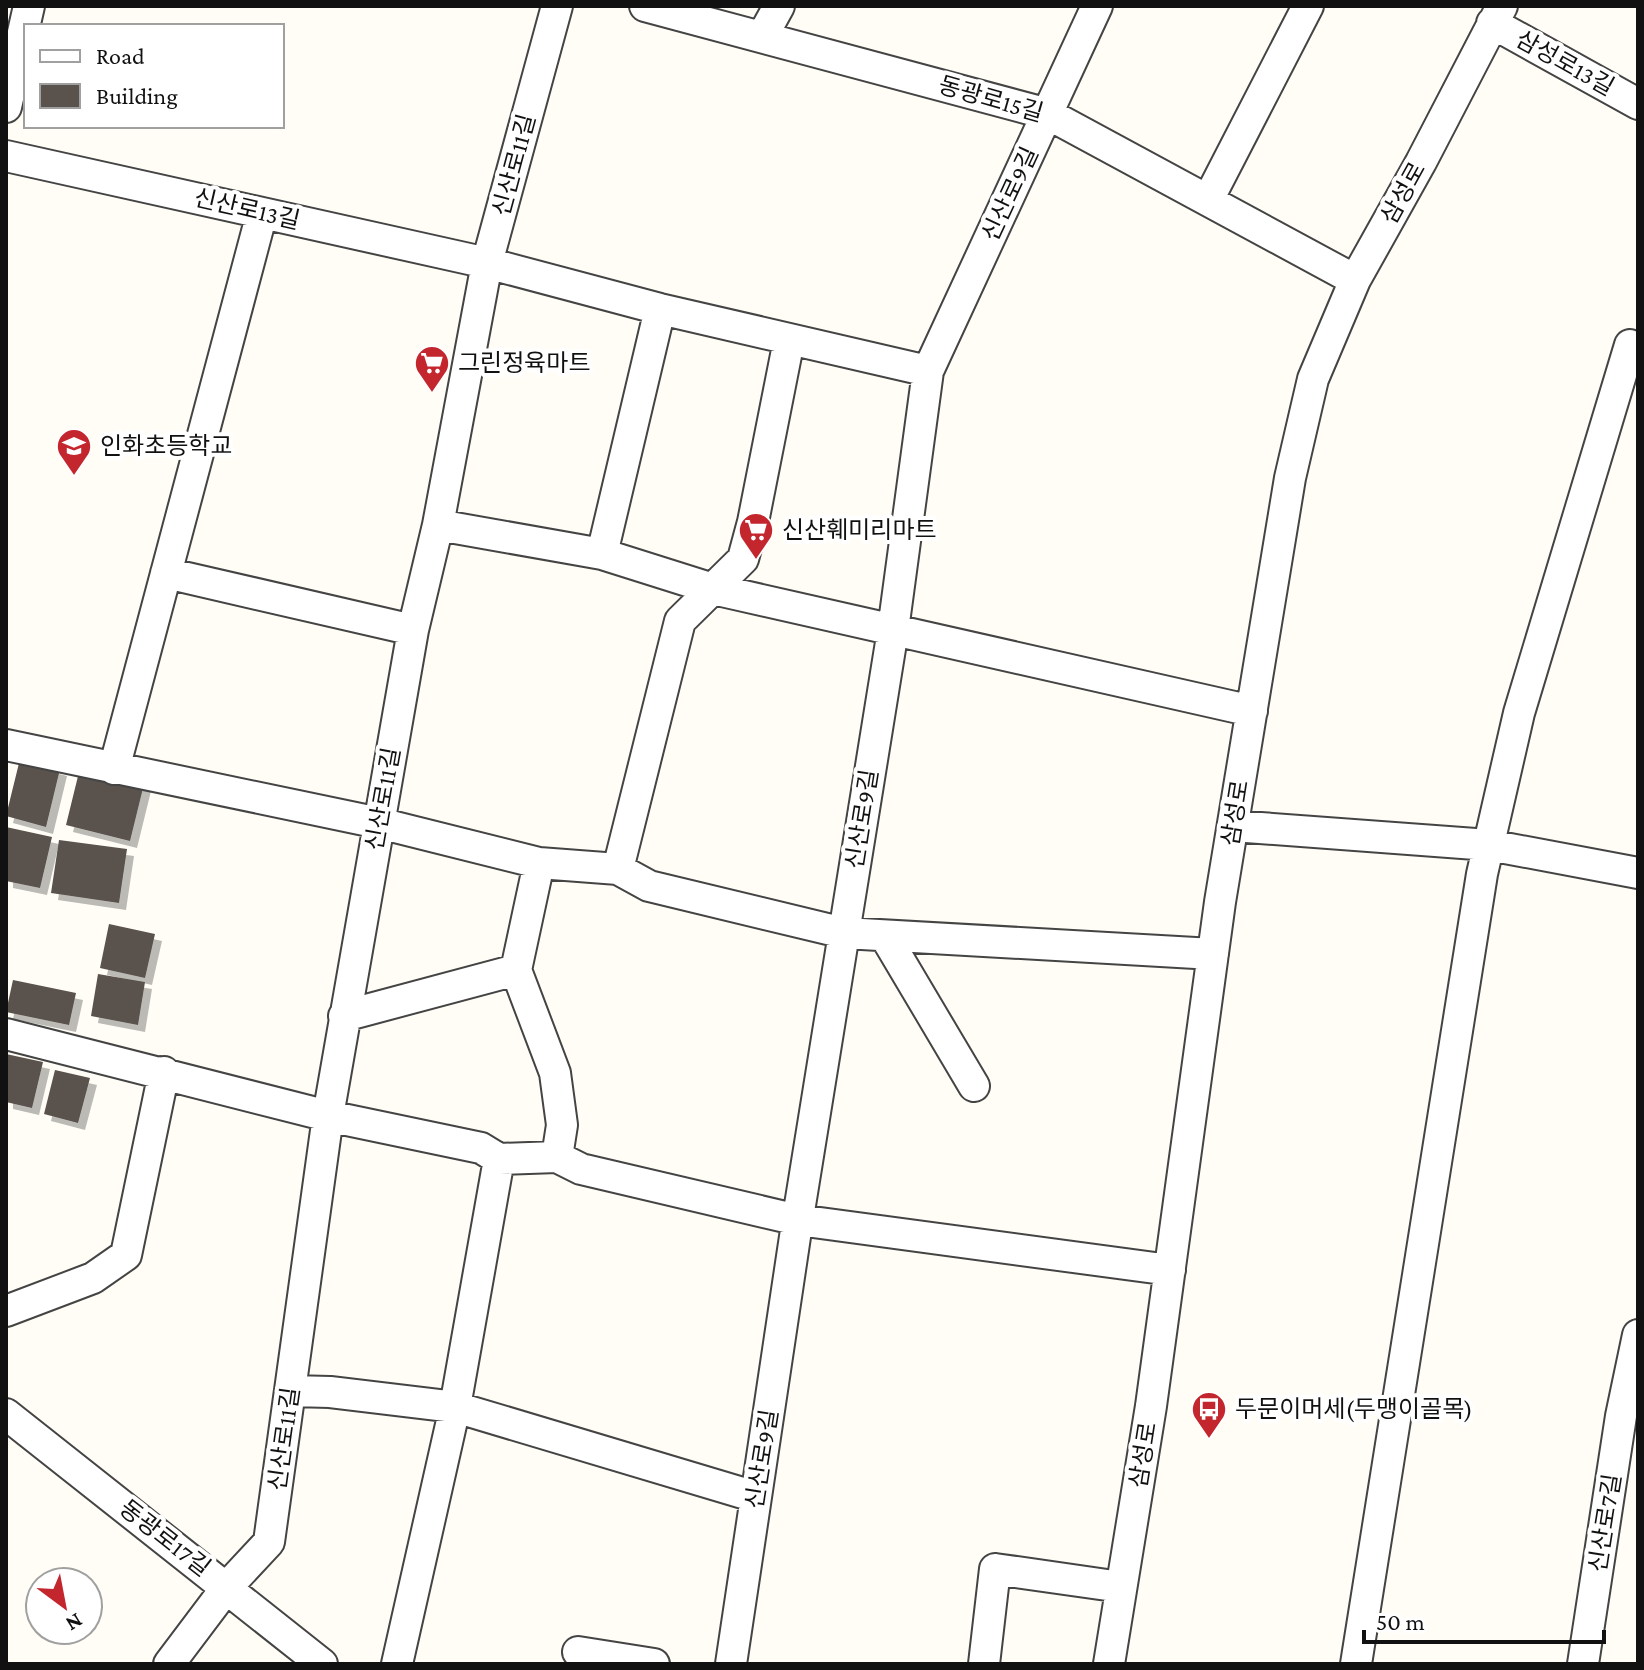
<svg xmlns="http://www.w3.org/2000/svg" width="1644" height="1670" font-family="'Crimson Pro','Noto Sans KR',serif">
	<defs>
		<filter id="shadow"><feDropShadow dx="7" dy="7" stdDeviation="0" flood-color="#0004"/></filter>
	</defs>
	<rect width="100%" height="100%" fill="#fffdf5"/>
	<!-- building -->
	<path fill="#5a524d" filter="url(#shadow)" d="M 20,759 L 60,769 L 46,827 L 6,816 Z
		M 80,768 L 144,784 L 130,841 L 66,825 Z
		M 6,827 L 52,837 L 40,888 L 6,881 Z
		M 59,840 L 127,849 L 119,903 L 51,893 Z
		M 109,924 L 155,934 L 145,978 L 100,968 Z
		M 98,974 L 145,982 L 138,1025 L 91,1016 Z
		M 13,980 L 76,993 L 69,1025 L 6,1012 Z
		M 6,1054 L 43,1062 L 32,1108 L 6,1102 Z
		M 55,1070 L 90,1078 L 78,1123 L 44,1114 Z"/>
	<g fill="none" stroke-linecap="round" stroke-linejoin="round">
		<!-- minor casing -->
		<g stroke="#444" stroke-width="34">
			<path id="minor" d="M 645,6 L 1048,114 L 1355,280
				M 1492,23 L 1638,104
				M 762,37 L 779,6
				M 6,107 L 29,6
				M 6,156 L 487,263 L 660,309 L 928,371
				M 1208,200 L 1308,6
				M 438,525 L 602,554 L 713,589 L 1252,711
				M 602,554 L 660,309
				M 166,573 L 413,630
				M 6,745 L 379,823 L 539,863 L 618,869 L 649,886 L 844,933 L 1213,954
				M 114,769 L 262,213
				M 1233,826 L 1489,845 L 1638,873
				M 539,863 L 516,970 L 555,1073 L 562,1125 L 557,1157
				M 618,869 L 680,621 L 743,559 L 753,522 L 789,340
				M 885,936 L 974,1086
				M 344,1016 L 516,970
				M 6,1034 L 328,1116 L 481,1148 L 499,1159 L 557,1157 L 581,1169 L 798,1220 L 1170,1270
				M 6,1311 L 93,1278 L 126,1255 L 164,1072
				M 291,1391 L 330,1392 L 455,1407 L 756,1497
				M 6,1414 L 322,1664
				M 578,1652 L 654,1664
				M 169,1664 L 227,1587 L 269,1542 L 328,1116 L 413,630 L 438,525 L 487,263 L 557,6
				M 397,1664 L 455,1407 L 499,1159
				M 731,1664 L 796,1230 L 893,630 L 928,371 L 1097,6
				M 984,1664 L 995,1569 L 1121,1587
				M 1109,1664 L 1151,1406 L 1220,902 L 1290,478 L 1313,379 L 1355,280 L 1421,162 L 1502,6
				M 1356,1664 L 1482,874 L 1519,713 L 1630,345
				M 1583,1664 L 1621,1416 L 1638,1335"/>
		</g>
		<!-- minor -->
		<use href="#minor" stroke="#fff" stroke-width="30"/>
	</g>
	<!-- icons -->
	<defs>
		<g id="supermarket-pin" transform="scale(1.8)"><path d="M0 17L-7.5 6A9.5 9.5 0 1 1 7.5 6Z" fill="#c4262e" stroke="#fff"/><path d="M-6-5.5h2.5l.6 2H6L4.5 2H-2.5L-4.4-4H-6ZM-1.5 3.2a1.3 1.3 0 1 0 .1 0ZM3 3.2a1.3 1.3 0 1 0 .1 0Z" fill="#fff"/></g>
		<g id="school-pin" transform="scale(1.8)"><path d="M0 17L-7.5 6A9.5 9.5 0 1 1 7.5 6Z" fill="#c4262e" stroke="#fff"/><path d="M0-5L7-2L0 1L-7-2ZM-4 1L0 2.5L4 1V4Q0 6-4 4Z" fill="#fff"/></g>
		<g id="bus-pin" transform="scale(1.8)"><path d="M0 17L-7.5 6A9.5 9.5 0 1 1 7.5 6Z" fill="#c4262e" stroke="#fff"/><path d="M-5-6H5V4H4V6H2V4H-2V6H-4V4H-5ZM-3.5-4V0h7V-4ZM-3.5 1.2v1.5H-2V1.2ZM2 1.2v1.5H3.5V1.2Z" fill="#fff"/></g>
	</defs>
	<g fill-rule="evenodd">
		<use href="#supermarket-pin" x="432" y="363"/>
		<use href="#school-pin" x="74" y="446"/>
		<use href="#supermarket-pin" x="756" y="530"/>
		<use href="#bus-pin" x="1209" y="1409"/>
	</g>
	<g text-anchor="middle" stroke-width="8" stroke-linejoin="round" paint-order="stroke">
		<!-- street labels -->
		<g font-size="24" fill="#111" stroke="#fff">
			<text transform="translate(1565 63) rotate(29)" y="8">삼성로13길</text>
			<text transform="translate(991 99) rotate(16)" y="8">동광로15길</text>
			<text transform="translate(514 165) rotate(-75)" y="8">신산로11길</text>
			<text transform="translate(1403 193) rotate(-61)" y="8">삼성로</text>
			<text transform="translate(1010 194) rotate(-65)" y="8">신산로9길</text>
			<text transform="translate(247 209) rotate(13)" y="8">신산로13길</text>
			<text transform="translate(383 799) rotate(-80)" y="8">신산로11길</text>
			<text transform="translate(1235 813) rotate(-81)" y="8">삼성로</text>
			<text transform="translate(862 819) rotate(-81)" y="8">신산로9길</text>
			<text transform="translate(284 1439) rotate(-82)" y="8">신산로11길</text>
			<text transform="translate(1143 1455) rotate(-81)" y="8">삼성로</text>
			<text transform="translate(762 1459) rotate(-81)" y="8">신산로9길</text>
			<text transform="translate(1605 1523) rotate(-81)" y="8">신산로7길</text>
			<text transform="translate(165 1538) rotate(38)" y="8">동광로17길</text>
		</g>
		<!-- poi labels -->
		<g font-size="24" fill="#111" stroke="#fff" text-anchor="start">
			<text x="458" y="371">그린정육마트</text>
			<text x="100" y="454">인화초등학교</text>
			<text x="782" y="538">신산훼미리마트</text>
			<text x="1235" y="1417">두문이머세(두맹이골목)</text>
		</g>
	</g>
	<!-- border -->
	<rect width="1644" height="1670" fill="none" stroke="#111111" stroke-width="16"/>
	<!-- legend -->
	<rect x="24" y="24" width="260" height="104" fill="#ffffff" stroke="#a0a0a0" stroke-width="2"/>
	<rect x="40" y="50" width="40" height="12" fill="#ffffff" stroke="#a0a0a0" stroke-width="2"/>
	<text x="96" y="64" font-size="24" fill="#111111">Road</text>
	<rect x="40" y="84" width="40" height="24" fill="#5a524d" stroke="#a0a0a0" stroke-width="2"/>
	<text x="96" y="104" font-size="24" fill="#111111">Building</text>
	<!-- north arrow -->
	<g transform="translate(64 1606) rotate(148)"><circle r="38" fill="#ffffff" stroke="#a0a0a0" stroke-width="2"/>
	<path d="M0-6L14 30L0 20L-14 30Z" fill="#c4262e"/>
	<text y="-12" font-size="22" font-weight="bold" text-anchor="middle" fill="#111111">N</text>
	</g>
	<!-- scale -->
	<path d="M1364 1630v12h240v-12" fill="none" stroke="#111111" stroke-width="4"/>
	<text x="1376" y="1630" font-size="24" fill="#111111" stroke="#ffffff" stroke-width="6" paint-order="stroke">50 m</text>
</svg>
